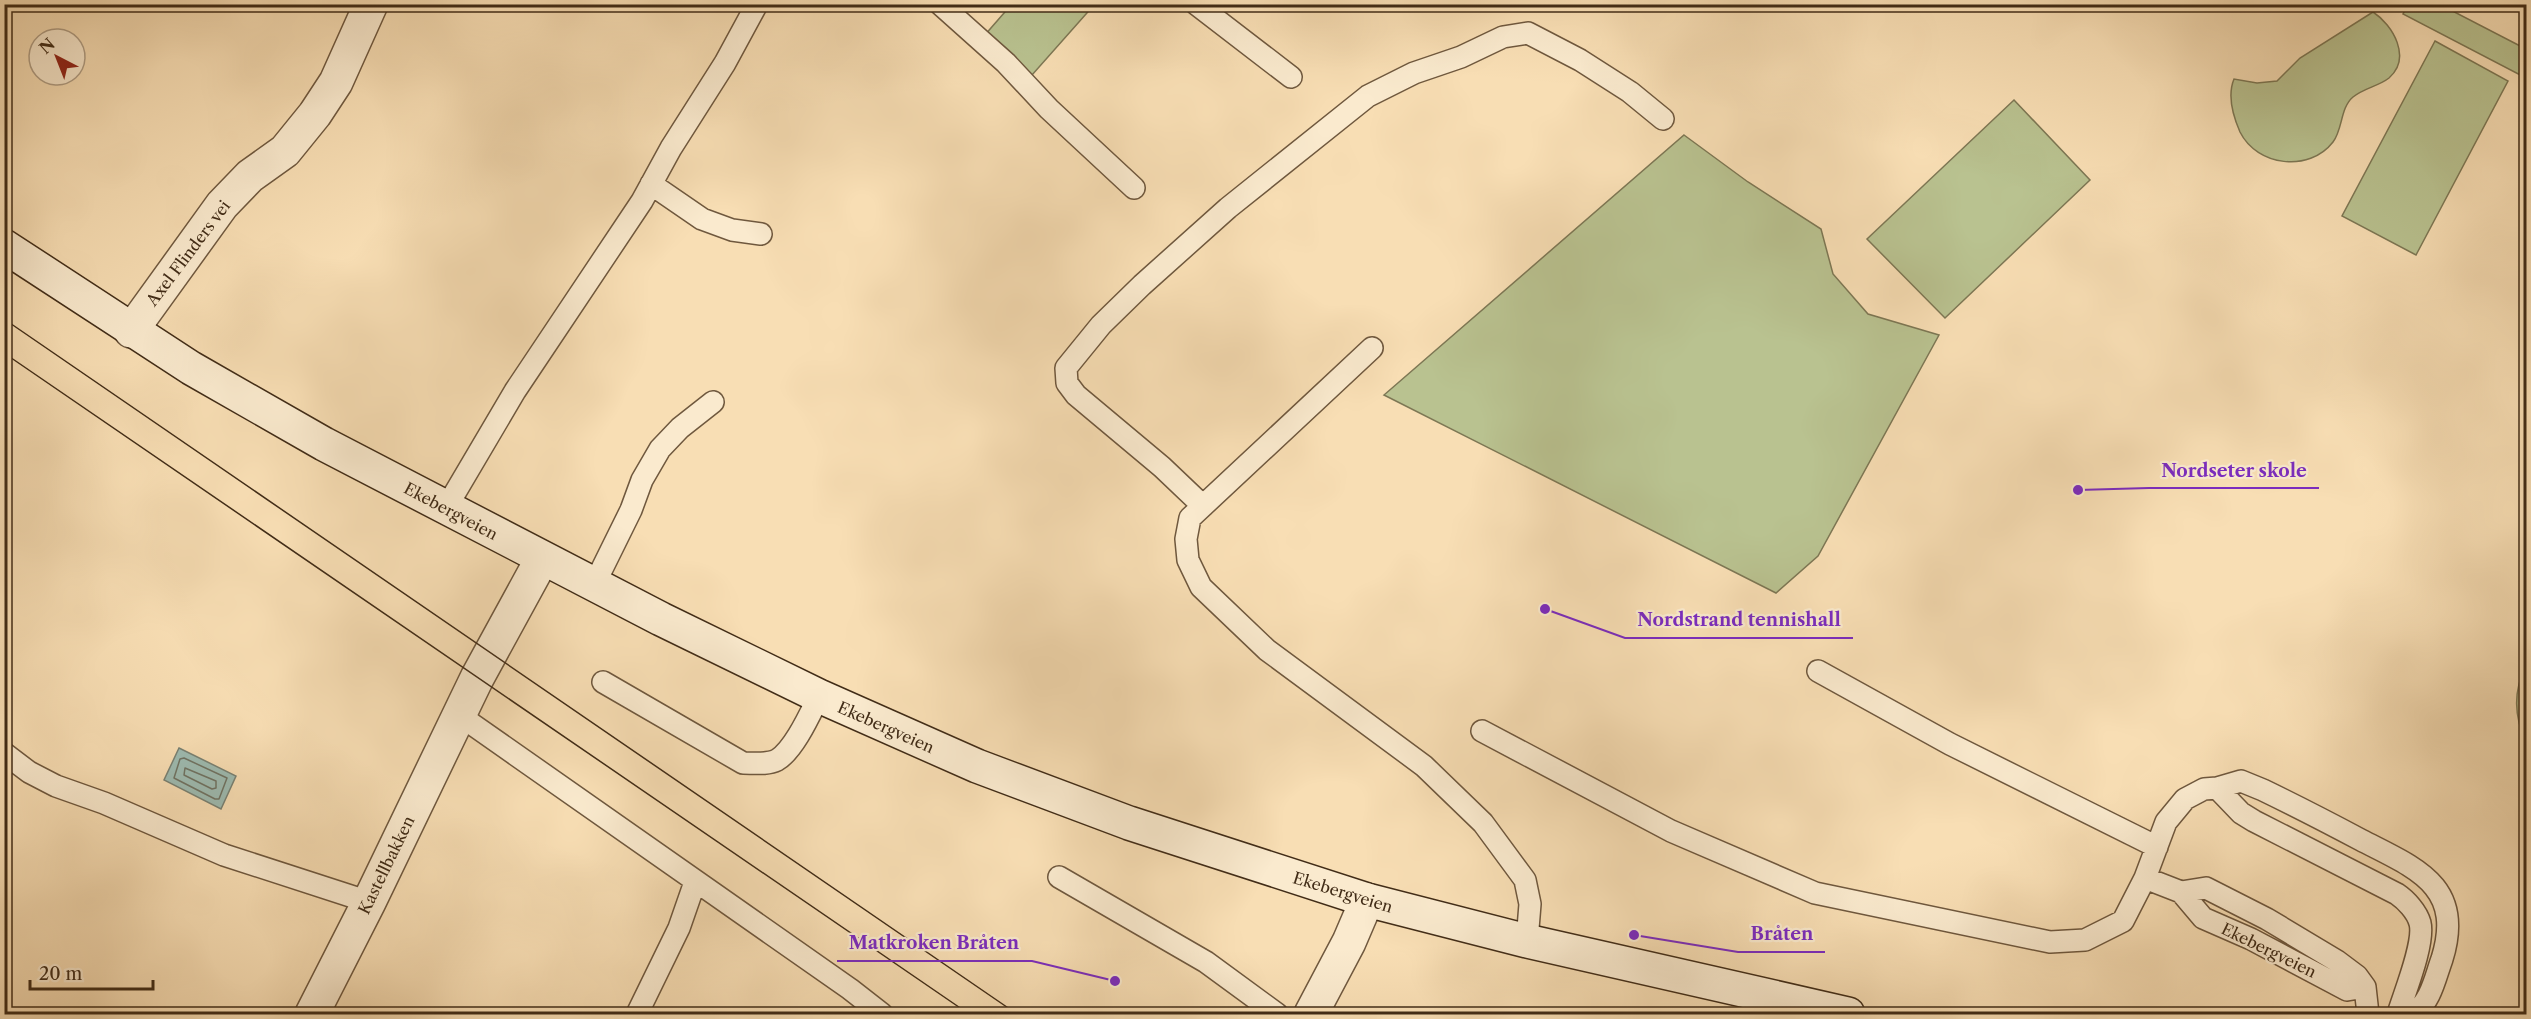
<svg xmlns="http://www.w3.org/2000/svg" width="2531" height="1019" font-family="'Libre Caslon Text',serif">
	<rect width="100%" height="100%" fill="#f8deb4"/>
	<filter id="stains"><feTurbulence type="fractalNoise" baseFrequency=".00333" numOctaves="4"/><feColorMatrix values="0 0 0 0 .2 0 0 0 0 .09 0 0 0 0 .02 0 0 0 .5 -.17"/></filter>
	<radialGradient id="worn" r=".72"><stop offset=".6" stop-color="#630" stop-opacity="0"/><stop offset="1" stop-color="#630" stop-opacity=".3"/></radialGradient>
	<!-- green -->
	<path fill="#b9c290" stroke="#7d7754" stroke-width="1.5" d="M 1011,5 L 1094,5 L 1032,75 L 984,36 Z
		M 2408,5 L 2441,5 L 2526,49 L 2526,78 L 2403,14 Z
		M 2373,12 C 2393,25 2412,58 2389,78 C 2379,86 2364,88 2353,97 C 2340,108 2343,129 2333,142 C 2309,173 2257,166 2240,132 C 2233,116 2227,96 2234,79 L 2257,83 L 2277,81 L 2300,58 Z
		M 2435,41 L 2508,81 L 2416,255 L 2342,216 Z
		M 2014,100 L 2090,180 L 1945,318 L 1867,239 Z
		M 1684,135 L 1748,182 L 1821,229 L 1833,274 L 1868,314 L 1939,335 L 1818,556 L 1776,593 L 1384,395 Z
		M 2526,665 L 2526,743 C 2514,715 2513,692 2526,665 Z"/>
	<!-- water -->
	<path fill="#9ebcb2" stroke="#798274" stroke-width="1.5" d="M 179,748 L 236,776 L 221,809 L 164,780 Z"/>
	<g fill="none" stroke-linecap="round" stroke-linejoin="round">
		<!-- shore -->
		<path stroke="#707464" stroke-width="1.5" d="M 184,758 L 227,778 L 219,799 L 215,799 L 174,778 L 180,759 Z
			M 185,768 L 216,781 L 216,788 L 212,789 L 184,775 Z"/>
		<!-- lane casing -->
		<g stroke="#6f583e" stroke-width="24">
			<path id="lane" d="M 940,4 L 1006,63 L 1049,109 L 1134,188
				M 1196,4 L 1291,77
				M 651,184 L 702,219 L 732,230 L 761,234
				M 1372,348 L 1190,518 L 1186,539 L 1188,560 L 1201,587 L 1267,650 L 1424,766 L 1483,823 L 1525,880 L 1530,904 L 1527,941
				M 1203,506 L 1162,467 L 1076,395 L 1067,383 L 1066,368 L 1101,325 L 1142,285 L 1228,208 L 1368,96 L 1414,73 L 1461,57 L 1503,37 L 1528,33 L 1580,60 L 1630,92 L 1663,119
				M 446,508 L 515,391 L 642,201 L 671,148 L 725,63 L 757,4
				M 594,585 L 631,510 L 642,480 L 660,449 L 680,428 L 713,402
				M 1818,671 L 1950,744 L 2157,847
				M 603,682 L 743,763 C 754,763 767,765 777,760 C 794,750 810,714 819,696
				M 459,715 L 850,989 L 882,1014
				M 1482,731 L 1671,831 L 1815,893 L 2050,942 L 2085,940 L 2123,921 L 2145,878 L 2166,822 L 2185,799 L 2204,789 L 2217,788 L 2241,813 L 2254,821 L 2397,894 C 2406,900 2417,912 2420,923 C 2425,943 2404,994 2398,1014
				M 4,753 L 29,772 L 56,786 L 104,803 L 224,855 L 369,902
				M 2217,788 L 2241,781 L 2263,790 C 2296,806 2329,823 2361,840 C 2415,868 2465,885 2442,959 C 2435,978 2431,1002 2413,1014
				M 1059,877 L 1206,962 L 1277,1014
				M 2145,878 L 2181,892 L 2206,888 L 2267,919 L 2337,961 L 2357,976 L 2365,987 L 2368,1014
				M 2181,892 L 2203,918 L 2251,939 L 2347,990 L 2365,987
				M 637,1014 L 679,928 L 695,882"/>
		</g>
		<!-- street casing -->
		<g stroke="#6f583e" stroke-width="36">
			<path id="street" d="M 131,331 L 222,205 L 250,176 L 285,151 L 315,114 L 336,82 L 371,4
				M 312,1014 L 369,902 L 477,678 L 542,559
				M 1311,1014 L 1349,942 L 1367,900"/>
		</g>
		<!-- secondary casing -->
		<g stroke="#412c17" stroke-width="36">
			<path id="secondary" d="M 4,246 L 191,368 L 324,444 L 661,619 L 819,696 L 977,766 L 1129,823 L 1367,900 L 1527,941 L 1848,1014"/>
		</g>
		<!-- lane -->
		<use href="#lane" stroke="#faeace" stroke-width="21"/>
		<!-- street -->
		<use href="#street" stroke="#faeace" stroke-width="33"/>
		<!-- secondary -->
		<use href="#secondary" stroke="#faeace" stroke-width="33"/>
		<!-- tram -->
		<path stroke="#412c17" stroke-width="1.5" d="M 4,319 L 1017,1014
			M 4,353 L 969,1014"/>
	</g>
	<g text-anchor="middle" stroke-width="4.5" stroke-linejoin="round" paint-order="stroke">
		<!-- street labels -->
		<g font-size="16" fill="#412c17" stroke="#faeace">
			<text transform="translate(188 253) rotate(-53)" y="6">Axel Flinders vei</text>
			<text transform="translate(451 511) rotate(28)" y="6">Ekebergveien</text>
			<text transform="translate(886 727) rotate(24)" y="6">Ekebergveien</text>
			<text transform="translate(386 865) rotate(-64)" y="6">Kastellbakken</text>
			<text transform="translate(1343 892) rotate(17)" y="6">Ekebergveien</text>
			<text transform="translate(2269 950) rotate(26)" y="6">Ekebergveien</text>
		</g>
	</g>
	<!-- callouts -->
	<path fill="none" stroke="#7b2cbf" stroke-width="2" d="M2078 490L2149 488H2319M1545 609L1625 638H1853M1634 935L1738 952H1825M1115 981L1032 961H837"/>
	<g fill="#7b2cbf" stroke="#faeace" stroke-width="2">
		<circle cx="2078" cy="490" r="6"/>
		<circle cx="1545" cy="609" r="6"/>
		<circle cx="1634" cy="935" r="6"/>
		<circle cx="1115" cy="981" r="6"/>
	</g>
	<g font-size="18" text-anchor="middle" font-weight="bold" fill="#7b2cbf" stroke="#faeace" stroke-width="4.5" stroke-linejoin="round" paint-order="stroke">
		<text x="2234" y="477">Nordseter skole</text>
		<text x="1739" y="626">Nordstrand tennishall</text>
		<text x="1782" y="940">Bråten</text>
		<text x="934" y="949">Matkroken Bråten</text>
	</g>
	<!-- margin -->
	<rect width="2531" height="1019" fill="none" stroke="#f8deb4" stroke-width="24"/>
	<rect x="6" y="6" width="2519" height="1007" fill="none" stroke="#412c17" stroke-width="3"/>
	<rect x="12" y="12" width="2507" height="995" fill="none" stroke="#412c17" stroke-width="1.5"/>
	<!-- north arrow -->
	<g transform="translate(57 57) rotate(318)"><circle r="28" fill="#faeace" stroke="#b09e85" stroke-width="1.5"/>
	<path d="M0-4.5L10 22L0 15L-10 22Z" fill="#8f2418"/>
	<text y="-9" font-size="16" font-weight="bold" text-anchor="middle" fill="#412c17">N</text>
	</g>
	<!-- scale -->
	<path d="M30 980v9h123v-9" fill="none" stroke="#412c17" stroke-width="3"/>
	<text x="39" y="980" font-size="18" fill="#412c17" stroke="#faeace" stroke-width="4.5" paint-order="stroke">20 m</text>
	<rect width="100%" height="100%" filter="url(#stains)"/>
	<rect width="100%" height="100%" fill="url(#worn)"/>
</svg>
